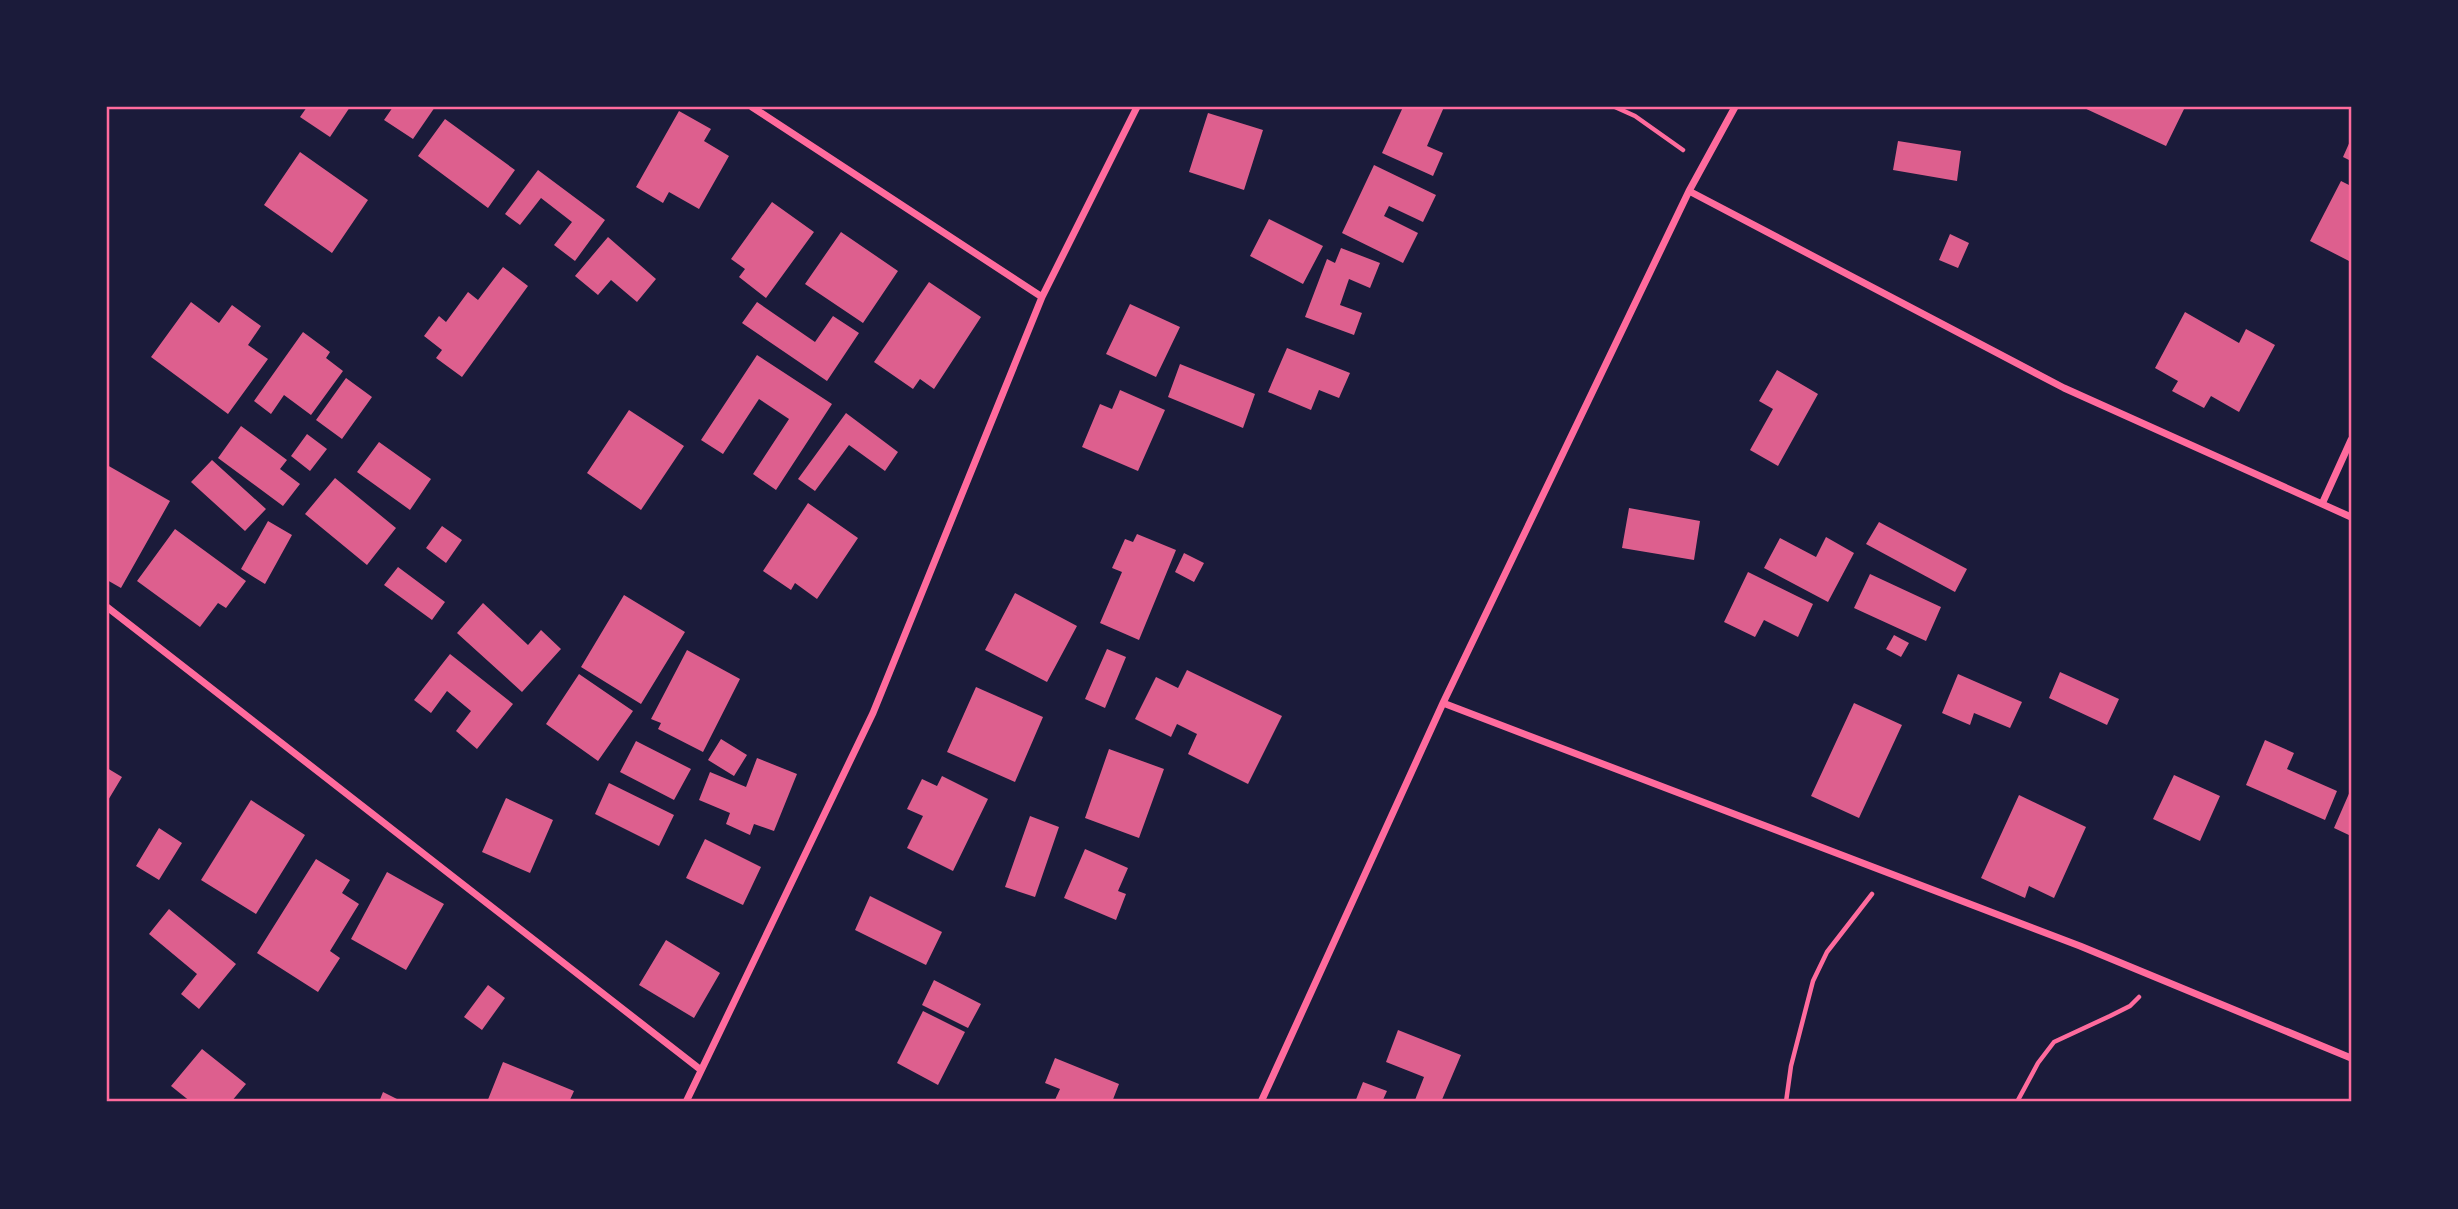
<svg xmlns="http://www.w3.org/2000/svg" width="2458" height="1209" font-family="'Asap Condensed',sans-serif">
	<rect width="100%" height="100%" fill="#1b1b3a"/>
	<!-- building -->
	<path fill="#dd5f8e" d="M 307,107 L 350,107 L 330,137 L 300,117 Z
		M 393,107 L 435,107 L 413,139 L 384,120 Z
		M 1403,107 L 1444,107 L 1427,146 L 1443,153 L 1433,176 L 1382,153 Z
		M 2082,107 L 2185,107 L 2166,146 Z
		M 679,111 L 711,129 L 704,141 L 729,156 L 699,209 L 669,192 L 663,203 L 636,187 Z
		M 1208,113 L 1263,130 L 1244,190 L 1189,172 Z
		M 445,119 L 515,170 L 488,208 L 418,156 Z
		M 2351,139 L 2351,161 L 2343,157 Z
		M 1898,141 L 1961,151 L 1957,181 L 1893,170 Z
		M 300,152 L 368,200 L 332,253 L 264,205 Z
		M 1374,165 L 1436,195 L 1423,222 L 1389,206 L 1384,216 L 1418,233 L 1403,263 L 1342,233 Z
		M 538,170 L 605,220 L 575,261 L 554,245 L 572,222 L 541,198 L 520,225 L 505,214 Z
		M 2341,181 L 2351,186 L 2351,262 L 2310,241 Z
		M 772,202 L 814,232 L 766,298 L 739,277 L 745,269 L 731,259 Z
		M 1269,219 L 1323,246 L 1303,284 L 1250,256 Z
		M 841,232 L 898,271 L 863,323 L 805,284 Z
		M 1950,234 L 1969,243 L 1958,268 L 1939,260 Z
		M 608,237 L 656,279 L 637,302 L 611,280 L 598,295 L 575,276 Z
		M 1341,248 L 1380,263 L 1370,288 L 1349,279 L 1340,305 L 1362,313 L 1354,335 L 1305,317 L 1327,259 L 1335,263 Z
		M 503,267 L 528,286 L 462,377 L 436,358 L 442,350 L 424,336 L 439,316 L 446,322 L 468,292 L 478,300 Z
		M 929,282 L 981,317 L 934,389 L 920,379 L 913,389 L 874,362 Z
		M 191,302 L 219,323 L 232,305 L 261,326 L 248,345 L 268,359 L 228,414 L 151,357 Z
		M 757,302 L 815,342 L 833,316 L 859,333 L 827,381 L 742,323 Z
		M 1130,304 L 1180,327 L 1156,377 L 1106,354 Z
		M 2185,312 L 2239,343 L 2246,329 L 2275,345 L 2239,412 L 2211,396 L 2204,408 L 2172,391 L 2178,381 L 2155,368 Z
		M 303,332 L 330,352 L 326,358 L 343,371 L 311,415 L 284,395 L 271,414 L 254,401 Z
		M 1287,348 L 1350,373 L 1339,398 L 1319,390 L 1311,410 L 1268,392 Z
		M 757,355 L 832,404 L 776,490 L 753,474 L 789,419 L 759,399 L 723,454 L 701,440 Z
		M 1180,364 L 1255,394 L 1243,428 L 1168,397 Z
		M 1777,370 L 1818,394 L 1778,466 L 1750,450 L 1773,409 L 1759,401 Z
		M 346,378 L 372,397 L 342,439 L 316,420 Z
		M 1120,390 L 1165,410 L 1138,471 L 1082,447 L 1100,404 L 1112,409 Z
		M 629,410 L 684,446 L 641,510 L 587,473 Z
		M 846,413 L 898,452 L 885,471 L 849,445 L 815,491 L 798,479 Z
		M 241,426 L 287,460 L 280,469 L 300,484 L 283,506 L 218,458 Z
		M 307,434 L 327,449 L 310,471 L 291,456 Z
		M 379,442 L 431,479 L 410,510 L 357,472 Z
		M 212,460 L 266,509 L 245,531 L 191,482 Z
		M 107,465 L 170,501 L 121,588 L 107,580 Z
		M 335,478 L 396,528 L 367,565 L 305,514 Z
		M 808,503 L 858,538 L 817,599 L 795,583 L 791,590 L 763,571 Z
		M 1629,508 L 1700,521 L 1694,560 L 1622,548 Z
		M 268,521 L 292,535 L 265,584 L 241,569 Z
		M 1879,522 L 1967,569 L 1955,592 L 1866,544 Z
		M 442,526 L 462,540 L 446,563 L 426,548 Z
		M 175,529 L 246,581 L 226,608 L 218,603 L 200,627 L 137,581 Z
		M 1137,534 L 1176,550 L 1139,640 L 1100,623 L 1122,572 L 1112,568 L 1125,539 L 1133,542 Z
		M 1826,537 L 1854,553 L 1828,602 L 1764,568 L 1780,538 L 1816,557 Z
		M 1184,553 L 1204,563 L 1194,582 L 1175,572 Z
		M 398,567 L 445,602 L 432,620 L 384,585 Z
		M 1748,572 L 1813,604 L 1798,637 L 1764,620 L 1755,637 L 1724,622 Z
		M 1870,574 L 1941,607 L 1926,641 L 1854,608 Z
		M 1015,593 L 1077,626 L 1047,682 L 985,650 Z
		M 624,595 L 685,632 L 641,704 L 581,667 Z
		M 483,603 L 528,645 L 541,630 L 561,649 L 522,692 L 457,633 Z
		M 1894,635 L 1909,643 L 1901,657 L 1886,649 Z
		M 1107,649 L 1126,657 L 1105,708 L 1085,699 Z
		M 687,650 L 740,679 L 703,752 L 658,729 L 661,723 L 651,719 Z
		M 450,654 L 513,704 L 477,749 L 456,731 L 471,711 L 447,691 L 431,713 L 414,700 Z
		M 1187,670 L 1282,716 L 1248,784 L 1188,754 L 1197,734 L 1177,724 L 1171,737 L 1135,719 L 1156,677 L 1178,688 Z
		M 2060,672 L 2119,699 L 2107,725 L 2049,698 Z
		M 579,674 L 633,711 L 598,761 L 546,724 Z
		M 1958,674 L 2022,702 L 2010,728 L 1974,713 L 1970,725 L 1942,713 Z
		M 976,687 L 1043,717 L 1015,782 L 947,752 Z
		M 1854,703 L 1902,725 L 1859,818 L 1811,796 Z
		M 721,739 L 747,755 L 734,776 L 708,760 Z
		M 2265,740 L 2294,753 L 2287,769 L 2337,791 L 2325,820 L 2246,785 Z
		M 636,741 L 691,769 L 674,800 L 620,772 Z
		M 1109,749 L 1164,769 L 1139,838 L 1085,818 Z
		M 757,758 L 797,774 L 774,831 L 754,824 L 750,835 L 726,824 L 730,813 L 699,800 L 710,772 L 746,787 Z
		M 107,768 L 122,777 L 107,802 Z
		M 2174,775 L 2220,796 L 2200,841 L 2153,819 Z
		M 942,776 L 988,799 L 953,871 L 907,848 L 923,816 L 907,809 L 922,779 L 937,786 Z
		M 609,783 L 674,815 L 659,846 L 595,814 Z
		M 2351,789 L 2351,836 L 2334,828 Z
		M 2019,795 L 2086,827 L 2054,898 L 2029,886 L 2025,898 L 1981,878 Z
		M 506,798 L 553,820 L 530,873 L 482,852 Z
		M 251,800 L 305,835 L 256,914 L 201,880 Z
		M 1030,816 L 1059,827 L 1035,897 L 1005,887 Z
		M 159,828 L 182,843 L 159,880 L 136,866 Z
		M 705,839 L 761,867 L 743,905 L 686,878 Z
		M 1085,849 L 1128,868 L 1118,891 L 1126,894 L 1116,920 L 1064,898 Z
		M 316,859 L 350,880 L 342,893 L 359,904 L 330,951 L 340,958 L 318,992 L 257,953 Z
		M 387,872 L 444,904 L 406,970 L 351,939 Z
		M 870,896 L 942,932 L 926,965 L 855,930 Z
		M 169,909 L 236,964 L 199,1009 L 181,994 L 197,974 L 149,934 Z
		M 666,940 L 720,973 L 694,1018 L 639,985 Z
		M 934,980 L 981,1004 L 968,1028 L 922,1005 Z
		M 488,985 L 505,998 L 482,1030 L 464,1017 Z
		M 923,1011 L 965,1032 L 938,1085 L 897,1063 Z
		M 1398,1030 L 1461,1055 L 1441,1102 L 1415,1100 L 1424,1077 L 1386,1062 Z
		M 202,1049 L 246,1084 L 231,1102 L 191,1102 L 171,1086 Z
		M 1055,1058 L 1119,1084 L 1112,1102 L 1054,1102 L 1060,1089 L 1045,1083 Z
		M 503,1062 L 574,1091 L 569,1102 L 487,1102 Z
		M 1363,1082 L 1387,1091 L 1382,1102 L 1355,1102 Z
		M 383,1092 L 403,1102 L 379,1102 Z"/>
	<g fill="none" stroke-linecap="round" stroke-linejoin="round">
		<!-- path -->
		<path stroke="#ff6b9d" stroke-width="4.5" d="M 1615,107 L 1635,116 L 1683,150
			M 1786,1102 L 1791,1066 L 1813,981 L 1827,952 L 1872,894
			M 2017,1102 L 2038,1063 L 2054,1042 L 2110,1016 L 2130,1006 L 2139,997"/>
		<!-- minor -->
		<path stroke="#ff6b9d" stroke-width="7" d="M 752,107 L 1042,297
			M 1689,191 L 2064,388 L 2351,517
			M 2322,504 L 2351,440
			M 107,607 L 701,1070
			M 1443,703 L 2080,946 L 2351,1058
			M 686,1102 L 873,713 L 1042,297 L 1137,107
			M 1261,1102 L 1443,703 L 1689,191 L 1735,107"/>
	</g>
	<!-- border -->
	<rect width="2458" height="1209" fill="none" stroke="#1b1b3a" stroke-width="217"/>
	<rect x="108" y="108" width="2242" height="992" fill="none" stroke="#ff6b9d" stroke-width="2.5"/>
</svg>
